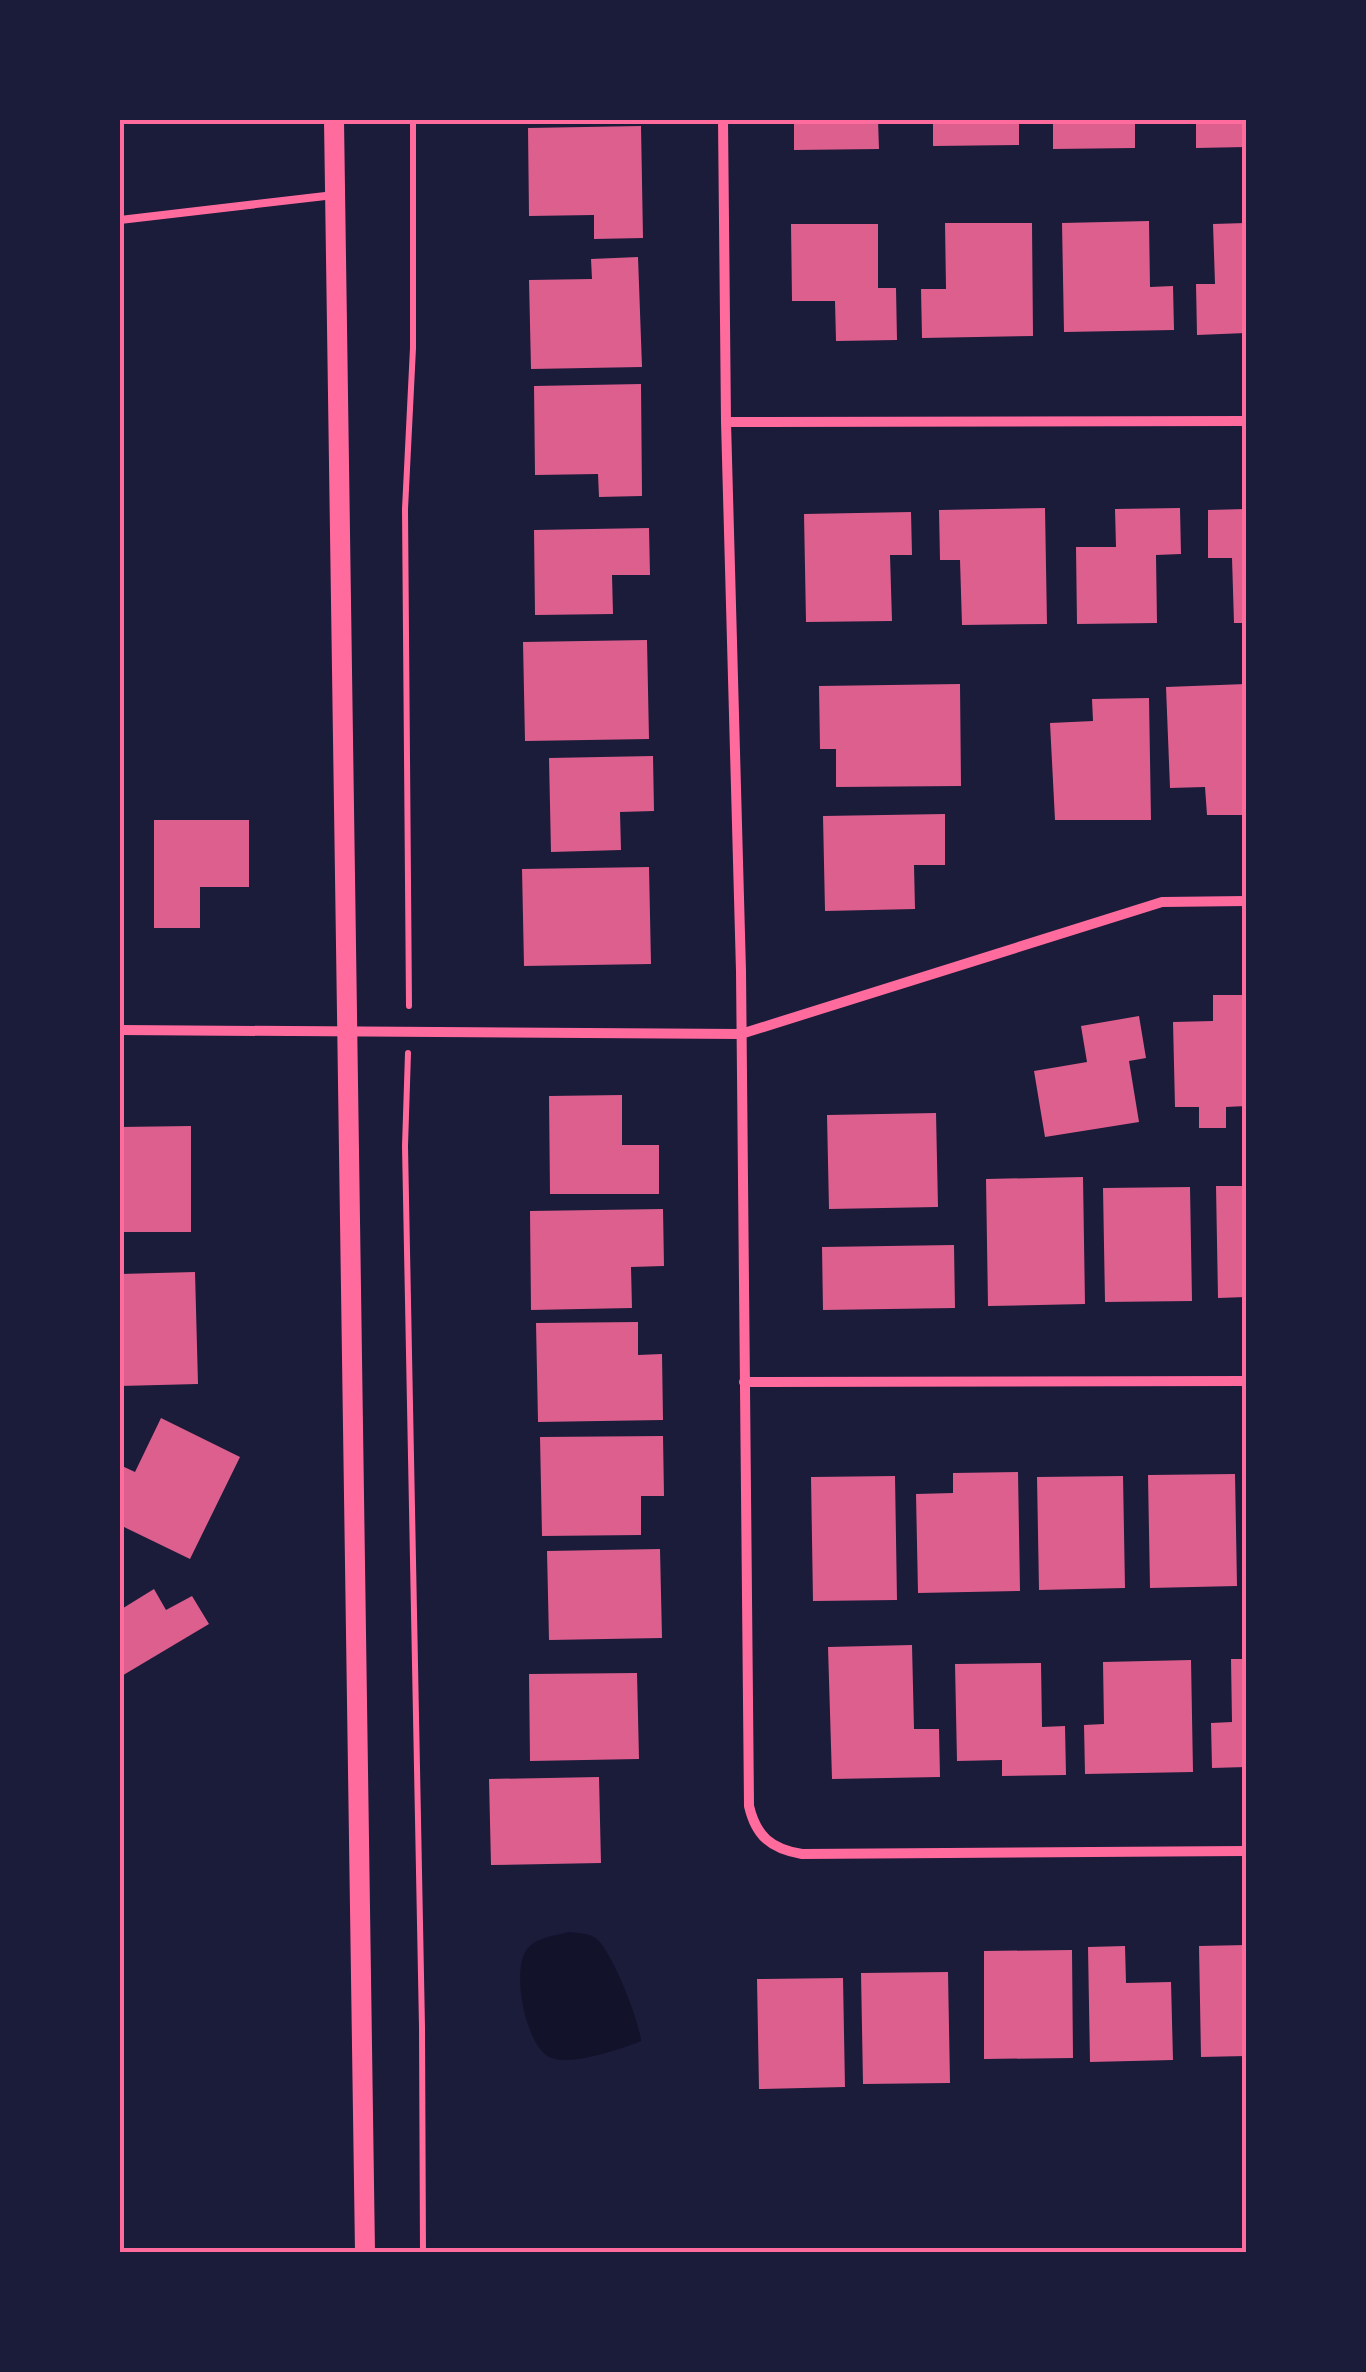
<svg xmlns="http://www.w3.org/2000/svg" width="1366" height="2372" font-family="'Roboto Serif',serif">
	<rect width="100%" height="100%" fill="#1b1b3a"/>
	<!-- water -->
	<path fill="#12122b" d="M 569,1932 C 577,1933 587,1933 594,1937 C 610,1945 640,2022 641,2041 C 622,2049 568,2067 549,2057 C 525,2044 511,1970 527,1949 C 537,1937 554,1936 569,1932 Z"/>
	<!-- building -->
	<path fill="#dd5f8e" d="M 794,120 L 878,120 L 879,149 L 794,150 Z
		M 933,120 L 1019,120 L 1019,145 L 933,146 Z
		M 1053,120 L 1135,120 L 1135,148 L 1053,149 Z
		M 1196,120 L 1246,120 L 1246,147 L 1196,148 Z
		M 641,126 L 643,238 L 594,239 L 594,215 L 529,216 L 528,128 Z
		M 1149,221 L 1150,287 L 1173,286 L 1174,330 L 1064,332 L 1062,223 Z
		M 945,223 L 1032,223 L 1033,336 L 922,338 L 921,289 L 946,289 Z
		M 1246,223 L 1246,333 L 1197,335 L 1196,284 L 1215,284 L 1213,224 Z
		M 791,224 L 878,224 L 878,288 L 896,288 L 897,340 L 836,341 L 835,301 L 792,301 Z
		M 638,257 L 642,367 L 531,369 L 529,280 L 592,279 L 591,259 Z
		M 641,384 L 642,496 L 599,497 L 598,474 L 535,475 L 534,386 Z
		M 1045,508 L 1047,624 L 962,625 L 960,560 L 940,560 L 939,510 Z
		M 1180,508 L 1181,554 L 1156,555 L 1157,623 L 1077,624 L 1076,547 L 1116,547 L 1115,509 Z
		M 1246,509 L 1246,623 L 1234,623 L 1232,558 L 1208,558 L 1208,510 Z
		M 911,512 L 912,555 L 890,555 L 892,621 L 806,622 L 804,514 Z
		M 649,528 L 650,575 L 612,575 L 613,614 L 535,615 L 534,530 Z
		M 647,640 L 649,739 L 525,741 L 523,642 Z
		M 960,684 L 961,786 L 836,787 L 836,749 L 820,749 L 819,686 Z
		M 1246,684 L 1246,815 L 1207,815 L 1205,787 L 1170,788 L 1166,687 Z
		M 1149,698 L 1151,820 L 1055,820 L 1050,723 L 1093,721 L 1092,699 Z
		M 653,756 L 654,811 L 620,812 L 621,850 L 551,852 L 549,758 Z
		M 945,814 L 945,865 L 914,865 L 915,909 L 825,911 L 823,816 Z
		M 154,820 L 249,820 L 249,887 L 200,887 L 200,928 L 154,928 Z
		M 649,867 L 651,964 L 524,966 L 522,869 Z
		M 1213,995 L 1246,995 L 1246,1106 L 1226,1107 L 1226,1128 L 1199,1128 L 1199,1107 L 1175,1107 L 1173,1022 L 1213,1021 Z
		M 1139,1016 L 1146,1058 L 1129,1061 L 1139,1122 L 1045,1137 L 1034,1071 L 1087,1062 L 1081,1026 Z
		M 622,1095 L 622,1145 L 659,1145 L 659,1194 L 550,1194 L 549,1096 Z
		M 936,1113 L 938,1207 L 829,1209 L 827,1115 Z
		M 191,1126 L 191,1232 L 120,1232 L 120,1127 Z
		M 1083,1177 L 1085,1304 L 988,1306 L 986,1179 Z
		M 1216,1186 L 1246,1186 L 1246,1297 L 1218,1298 Z
		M 1190,1187 L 1192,1301 L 1105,1302 L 1103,1188 Z
		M 663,1209 L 664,1266 L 631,1267 L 632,1308 L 531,1310 L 530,1211 Z
		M 954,1245 L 955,1308 L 823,1310 L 822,1247 Z
		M 195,1272 L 198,1384 L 120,1386 L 120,1274 Z
		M 638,1322 L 638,1355 L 662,1354 L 663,1420 L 538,1422 L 536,1323 Z
		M 161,1418 L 240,1457 L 190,1559 L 124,1527 L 120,1536 L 120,1465 L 135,1472 Z
		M 663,1436 L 664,1496 L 641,1496 L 641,1535 L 542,1536 L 540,1437 Z
		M 1018,1472 L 1020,1591 L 918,1593 L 916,1494 L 953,1493 L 953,1473 Z
		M 1235,1474 L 1237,1586 L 1150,1588 L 1148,1475 Z
		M 895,1476 L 897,1600 L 813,1601 L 811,1477 Z
		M 1123,1476 L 1125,1588 L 1039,1590 L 1037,1477 Z
		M 660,1549 L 662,1638 L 549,1640 L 547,1551 Z
		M 154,1589 L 166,1610 L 192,1596 L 209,1624 L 120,1677 L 120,1610 Z
		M 912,1645 L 914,1729 L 939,1729 L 940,1777 L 832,1779 L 828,1647 Z
		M 1231,1659 L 1246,1659 L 1246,1767 L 1212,1768 L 1211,1723 L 1232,1722 Z
		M 1191,1660 L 1193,1772 L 1085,1774 L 1084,1725 L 1104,1724 L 1103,1662 Z
		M 1041,1663 L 1042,1727 L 1065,1726 L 1066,1775 L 1002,1776 L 1002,1760 L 957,1761 L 955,1664 Z
		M 637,1673 L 639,1759 L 530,1761 L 529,1674 Z
		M 599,1777 L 601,1863 L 491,1865 L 489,1779 Z
		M 1246,1945 L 1246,2056 L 1201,2057 L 1199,1946 Z
		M 1125,1946 L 1126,1983 L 1171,1982 L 1173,2060 L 1090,2062 L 1088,1947 Z
		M 1072,1950 L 1073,2058 L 984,2059 L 984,1951 Z
		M 948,1972 L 950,2083 L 863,2084 L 861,1973 Z
		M 843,1978 L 845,2087 L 759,2089 L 757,1979 Z"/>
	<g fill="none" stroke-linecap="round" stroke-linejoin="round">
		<!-- path -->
		<path stroke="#ff6b9d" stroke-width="6" d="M 409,1006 L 405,509 L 413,348 L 413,120
			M 408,1053 L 405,1146 L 422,2027 L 423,2252"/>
		<!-- service -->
		<path stroke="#ff6b9d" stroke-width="8" d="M 120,220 L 334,195"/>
		<!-- minor -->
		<path stroke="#ff6b9d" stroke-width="10" d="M 723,120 L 726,422 L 741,971 L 749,1806 C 756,1836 771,1849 802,1854 L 1246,1851
			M 726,422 L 1246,421
			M 120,1030 L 741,1034 L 1162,902 L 1246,901
			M 744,1382 L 1246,1381"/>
		<!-- secondary -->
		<path stroke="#ff6b9d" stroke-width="20" d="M 334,120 L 365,2252"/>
	</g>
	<!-- border -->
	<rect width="1366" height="2372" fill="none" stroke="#1b1b3a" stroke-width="245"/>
	<rect x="122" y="122" width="1122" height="2128" fill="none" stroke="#ff6b9d" stroke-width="4"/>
</svg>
